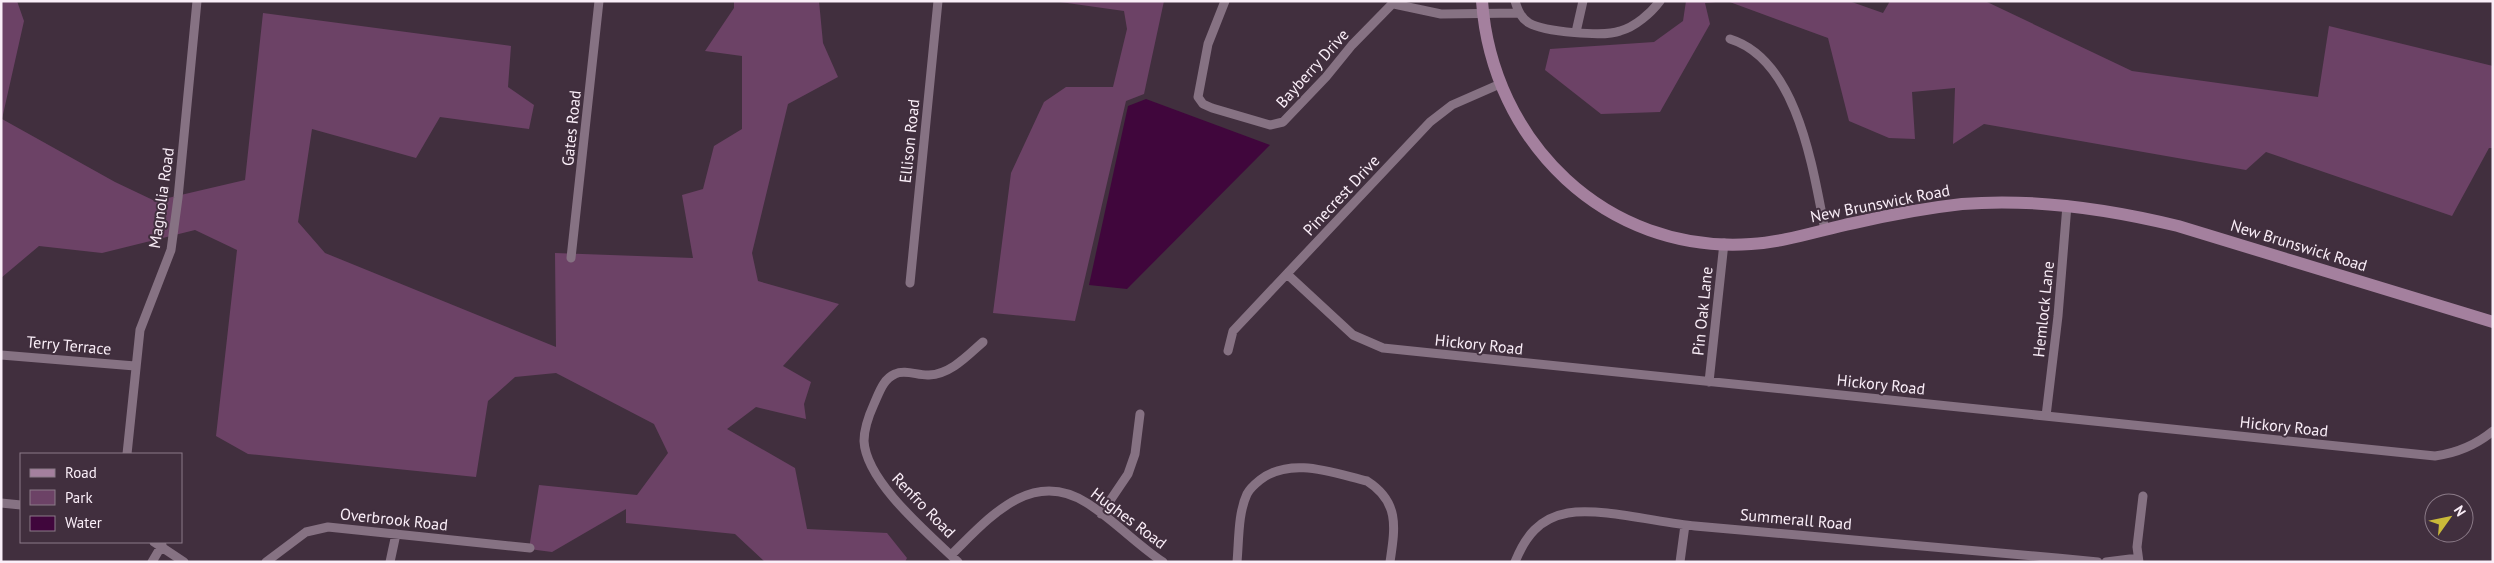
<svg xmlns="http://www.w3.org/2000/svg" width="2494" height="563" font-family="'PT Sans',sans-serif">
	<rect width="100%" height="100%" fill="#412f3e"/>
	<!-- green -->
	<path fill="#6c4266" d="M 1,1 L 17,1 L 24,21 L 2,119 L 115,182 L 155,201 L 245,180 L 263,13 L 511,46 L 508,87 L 534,105 L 529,129 L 440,117 L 416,158 L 312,129 L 298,222 L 325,253 L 556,347 L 555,253 L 693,258 L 682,195 L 703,189 L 714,146 L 742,129 L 742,56 L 705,51 L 734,8 L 734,1 L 819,1 L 823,43 L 838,77 L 788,104 L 752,253 L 758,281 L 839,304 L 783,366 L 811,382 L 804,404 L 806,419 L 756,407 L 727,429 L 795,468 L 807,529 L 887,533 L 907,558 L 905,562 L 765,562 L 735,534 L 626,523 L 626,509 L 552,552 L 529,549 L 539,485 L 637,495 L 668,453 L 654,424 L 556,373 L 515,377 L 488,401 L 476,477 L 248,454 L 216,436 L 237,250 L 195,230 L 102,253 L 39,246 L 1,278 Z
		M 1053,1 L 1164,1 L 1144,94 L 1126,101 L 1075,321 L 993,313 L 1011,173 L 1044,102 L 1066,87 L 1113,87 L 1127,29 L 1124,11 Z
		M 1686,1 L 1849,1 L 1883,13 L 1890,1 L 1985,1 L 2132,71 L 2318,97 L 2329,26 L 2493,66 L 2493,148 L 2489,148 L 2452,216 L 2266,152 L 2246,170 L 1984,124 L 1953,144 L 1955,88 L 1912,92 L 1915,139 L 1889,138 L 1849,121 L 1828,38 L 1727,1 L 1705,3 L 1710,24 L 1660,112 L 1601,114 L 1545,70 L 1550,49 L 1654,42 L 1683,21 Z"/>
	<!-- water -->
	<path fill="#40063c" d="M 1146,99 L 1270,145 L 1127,289 L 1089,285 L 1128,106 Z"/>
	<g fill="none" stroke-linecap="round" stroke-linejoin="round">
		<!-- street -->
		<path stroke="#867283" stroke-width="9" d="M 1225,1 L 1208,44 L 1198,97 L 1203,104 L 1212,108 L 1270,125 L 1283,122 L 1326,77 L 1352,45 L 1395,1
			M 1515,1 C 1518,11 1521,18 1529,23 C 1544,32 1605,37 1620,31 C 1635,27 1651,13 1660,1
			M 1394,4 L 1441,14 L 1519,13
			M 1576,32 L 1583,1
			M 1730,39 C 1798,60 1813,170 1825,230
			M 571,258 L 599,1
			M 1287,274 L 1353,335 L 1383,348 L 2435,456 C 2457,453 2476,445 2493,431
			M 910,283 L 938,1
			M 1228,351 L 1233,331 L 1430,122 L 1452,105 L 1500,84
			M 1,355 L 135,366
			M 1709,382 L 1724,243
			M 2046,416 L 2058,316 L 2067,205
			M 127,454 L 140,330 L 171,250 L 178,198 L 197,1
			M 1,503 L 21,505
			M 1101,514 L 1128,474 L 1135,454 L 1140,414
			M 154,542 L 184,562
			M 951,555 C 988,519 1031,467 1087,503 C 1114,520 1136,544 1163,562
			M 152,562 L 162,545
			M 266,562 L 306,532 L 328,527 L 530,548
			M 390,562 L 396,534
			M 958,562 C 929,534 866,482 864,441 C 864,428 869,415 874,404 C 879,393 883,379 895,374 C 905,369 919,376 929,375 C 951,374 968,355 983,342
			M 1237,562 C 1239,540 1238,513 1247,494 C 1250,488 1255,484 1260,480 C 1291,456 1333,473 1367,481 C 1400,502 1395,528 1390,562
			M 1515,562 C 1525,537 1539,518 1568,513 C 1600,507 1660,523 1695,526 C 1830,537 1964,549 2098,562
			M 1680,562 L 1685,525
			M 2106,562 L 2138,558
			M 2139,562 L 2137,547 L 2143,496"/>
		<!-- secondary -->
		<path stroke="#a4809e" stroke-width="12" d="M 1482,1 C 1492,142 1606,254 1751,244 C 1786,242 1820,230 1854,223 C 1889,215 1926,208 1962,204 C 2034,198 2108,209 2178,226 L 2493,322"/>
	</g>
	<g text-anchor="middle" stroke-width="4" stroke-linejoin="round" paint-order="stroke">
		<!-- street labels -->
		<g font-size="16" fill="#faeef8" stroke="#412f3e">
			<text transform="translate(1312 68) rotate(-48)" y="6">Bayberry Drive</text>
			<text transform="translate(571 128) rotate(-84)" y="6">Gates Road</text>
			<text transform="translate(909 141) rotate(-84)" y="6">Ellison Road</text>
			<text transform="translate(1341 195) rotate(-47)" y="6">Pinecrest Drive</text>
			<text transform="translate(161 198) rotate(-82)" y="6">Magnolia Road</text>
			<text transform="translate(1880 203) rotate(-11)" y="6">New Brunswick Road</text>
			<text transform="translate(2299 245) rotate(17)" y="6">New Brunswick Road</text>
			<text transform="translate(2043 309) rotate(-84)" y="6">Hemlock Lane</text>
			<text transform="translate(1702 311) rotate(-84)" y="6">Pin Oak Lane</text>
			<text transform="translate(1479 344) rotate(6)" y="6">Hickory Road</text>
			<text transform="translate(69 345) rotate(5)" y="6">Terry Terrace</text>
			<text transform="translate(1881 384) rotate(6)" y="6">Hickory Road</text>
			<text transform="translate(2284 426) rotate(6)" y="6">Hickory Road</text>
			<text transform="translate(924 505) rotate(46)" y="6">Renfro Road</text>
			<text transform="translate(1129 518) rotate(37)" y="6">Hughes Road</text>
			<text transform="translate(394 519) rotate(6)" y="6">Overbrook Road</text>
			<text transform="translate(1796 519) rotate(5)" y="6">Summerall Road</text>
		</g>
	</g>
	<!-- border -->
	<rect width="2494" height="563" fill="none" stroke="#faeef8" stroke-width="5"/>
	<!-- legend -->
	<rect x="20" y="453" width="162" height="90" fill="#412f3e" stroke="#8b7b88"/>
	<rect x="30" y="469" width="25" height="8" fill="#a4809e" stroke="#8b7b88"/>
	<text x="65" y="478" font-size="15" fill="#faeef8">Road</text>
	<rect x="30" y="490" width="25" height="15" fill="#6c4266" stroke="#8b7b88"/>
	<text x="65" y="503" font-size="15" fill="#faeef8">Park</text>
	<rect x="30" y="516" width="25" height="15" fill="#40063c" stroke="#8b7b88"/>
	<text x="65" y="528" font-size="15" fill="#faeef8">Water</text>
	<!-- north arrow -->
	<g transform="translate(2449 518) rotate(57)"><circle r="24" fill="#412f3e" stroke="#8b7b88"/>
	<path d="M0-4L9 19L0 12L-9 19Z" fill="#caba39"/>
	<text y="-8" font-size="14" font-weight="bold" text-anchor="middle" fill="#faeef8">N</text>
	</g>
</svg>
